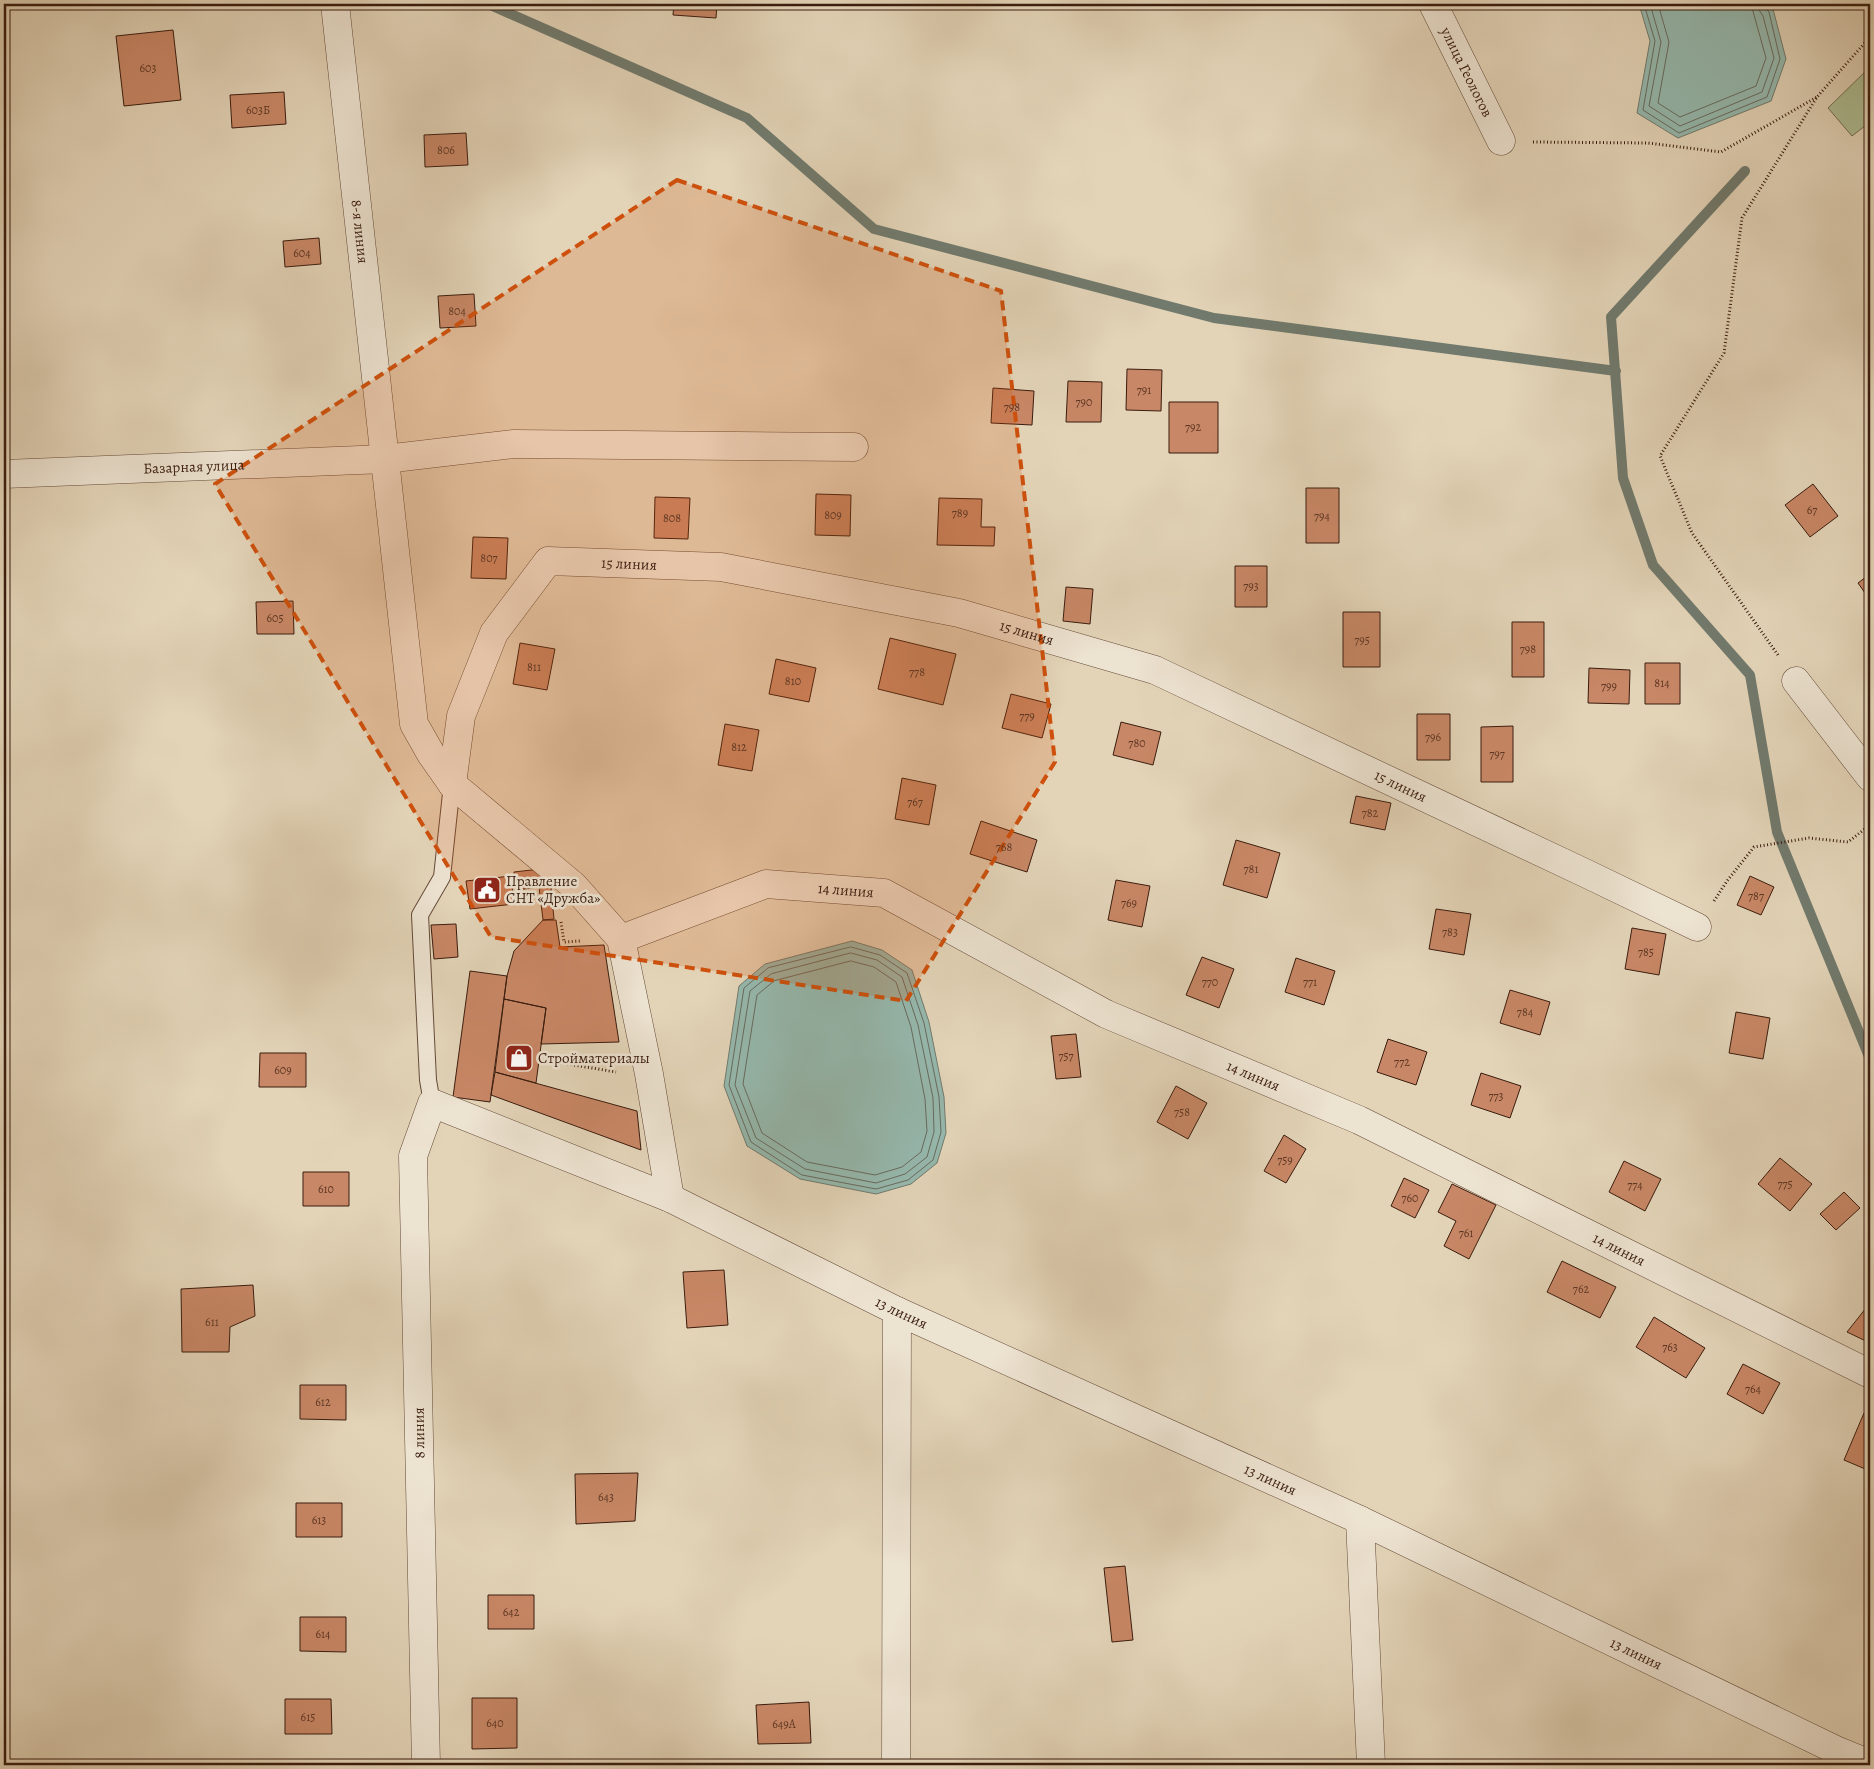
<svg xmlns="http://www.w3.org/2000/svg" width="1874" height="1769" viewBox="0 0 1874 1769" font-family="Alegreya,serif">
	<style>
		.green { fill: #aebe94; stroke: #746d51 }
		.water { fill: #95b8ad; stroke: #717a6d }
		.lines { fill: none; stroke-linecap: round; stroke-linejoin: round }
		.shore { stroke: #686a5e; stroke-width: 1 }
		.stream { stroke: #717a6d; stroke-width: 10 }
		.building { fill: #c88766; stroke: #3a1c0e }
		.service-casing { stroke: #644a38; stroke-width: 18 }
		.minor-casing { stroke: #644a38; stroke-width: 29 }
		.path { stroke: #3a1c0e; stroke-width: 3; stroke-dasharray: 1 2.5; stroke-linecap: butt }
		.service { stroke: #ede3d1; stroke-width: 16 }
		.minor { stroke: #ede3d1; stroke-width: 28 }
		.marked { fill: #ce500c; fill-opacity: 0.2; stroke: #ce500c; stroke-width: 4; stroke-dasharray: 10 6; stroke-linejoin: round }
		.labels { text-anchor: middle; dominant-baseline: central; stroke-width: 5; stroke-linejoin: round; paint-order: stroke }
		.number-label { font-size: 12px; fill: #5e3724 }
		.street-label { font-size: 15px; fill: #3a1c0e; stroke: #ede3d1 }
		.poi-label { font-size: 15px; fill: #3a1c0e; stroke: #ede3d1; text-anchor: start }
	</style>
	<rect width="100%" height="100%" fill="#e3d4b8"/>
	<filter id="stains"><feTurbulence type="fractalNoise" baseFrequency=".004" numOctaves="4"/><feColorMatrix values="0 0 0 0 .2 0 0 0 0 .09 0 0 0 0 .02 0 0 0 .5 -.17"/></filter>
	<radialGradient id="worn" r=".72"><stop offset=".6" stop-color="#630" stop-opacity="0"/><stop offset="1" stop-color="#630" stop-opacity=".3"/></radialGradient>
	<path class="green" d="M1870,67V122L1852,136L1828,108Z"/>
	<path class="water" d="M1639,4H1767L1773,9L1786,59L1771,101L1678,138L1637,113L1650,41Z
		M852,941L882,950L912,970L929,1022L944,1097L946,1133L937,1163L911,1184L876,1194L800,1179L747,1146L724,1086L739,986L765,964Z"/>
	<g class="lines">
		<path class="shore" d="M1644,4L1655,41L1643,110L1679,133L1767,97L1780,59L1769,12L1765,8L1764,4
			M1650,4L1661,42L1649,106L1680,126L1762,92L1774,58L1763,16L1759,10L1758,4
			M1658,4L1669,42L1658,103L1680,117L1756,86L1766,58L1751,4
			M851,947L880,955L907,973L924,1023L939,1097L941,1132L933,1160L908,1180L876,1189L802,1175L751,1142L729,1085L744,988L768,968Z
			M851,953L877,960L902,977L918,1025L933,1098L934,1132L927,1157L905,1174L876,1183L805,1169L756,1138L735,1085L750,991L771,974Z
			M851,961L874,967L896,982L911,1027L925,1099L927,1131L921,1152L902,1167L875,1175L807,1162L762,1133L743,1084L757,995L774,981Z"/>
		<path class="stream" d="M488,4L747,118L874,229L1214,318L1616,371
			M1745,171L1611,317L1623,478L1653,565L1750,675L1777,832L1870,1059"/>
	</g>
	<path class="building" d="M674,4H717L716,18L673,15Z
		M173,30L181,100L124,106L116,36Z
		M284,92L286,124L232,128L230,95Z
		M466,133L468,165L425,167L424,135Z
		M319,238L321,264L285,267L283,241Z
		M474,294L476,326L440,328L438,296Z
		M1127,369L1162,370L1161,411L1126,410Z
		M1068,381L1102,382L1101,422H1066Z
		M993,388L1034,391L1032,425L991,423Z
		M1169,402H1218V453H1169Z
		M1813,484L1838,516L1810,537L1785,505Z
		M1306,488H1339V543H1306Z
		M816,494L851,495L850,536L815,535Z
		M655,497L690,498L688,539L654,538Z
		M939,498L982,499L981,527H995L994,546L937,545Z
		M473,537L508,538L506,579L471,578Z
		M1235,566H1267V607H1235Z
		M1870,574V600L1858,583Z
		M1066,587L1093,589L1090,624L1063,621Z
		M293,601L294,634H257L256,602Z
		M1343,612H1380V667H1343Z
		M1512,622H1544V677H1512Z
		M890,638L956,654L943,705L878,689Z
		M520,643L555,649L547,690L513,684Z
		M776,659L816,668L809,702L769,694Z
		M1645,663H1680V704H1645Z
		M1589,668L1630,670L1629,704L1588,703Z
		M1011,694L1051,704L1042,738L1002,728Z
		M1417,714H1450V760H1417Z
		M1121,722L1161,732L1153,765L1113,755Z
		M725,724L759,730L752,771L718,765Z
		M1513,726V782H1481V727Z
		M902,778L936,785L929,825L895,819Z
		M1356,796L1391,803L1385,830L1350,823Z
		M981,821L1037,840L1027,872L970,854Z
		M1236,840L1280,853L1267,898L1223,885Z
		M549,868L554,919L543,920L539,887L516,890L514,872Z
		M511,876L514,904L470,909L466,881Z
		M1750,876L1774,887L1761,915L1737,905Z
		M1116,880L1150,886L1142,927L1108,920Z
		M1436,909L1471,914L1464,955L1429,949Z
		M543,920H556L560,947L604,945L619,1042L541,1044L546,1008L504,999L507,976L514,951Z
		M456,924L458,957L434,959L431,925Z
		M1632,928L1666,934L1659,975L1625,969Z
		M1202,957L1234,969L1219,1008L1186,995Z
		M1296,958L1335,971L1324,1005L1285,992Z
		M470,971L507,976L490,1102L453,1097Z
		M1510,990L1550,1002L1540,1035L1500,1023Z
		M504,999L546,1008L536,1083L495,1072Z
		M1736,1012L1770,1018L1763,1059L1729,1053Z
		M1076,1034L1081,1077L1056,1079L1051,1036Z
		M1388,1039L1427,1052L1416,1085L1377,1072Z
		M260,1053H306V1087H259Z
		M495,1072L637,1111L641,1150L491,1095Z
		M1481,1073L1521,1086L1510,1118L1471,1105Z
		M1176,1086L1207,1103L1188,1139L1157,1122Z
		M1284,1135L1306,1149L1286,1183L1264,1171Z
		M1780,1158L1812,1184L1790,1211L1758,1184Z
		M1624,1161L1661,1179L1645,1211L1609,1192Z
		M303,1172H349V1206H303Z
		M1404,1178L1429,1190L1415,1218L1391,1206Z
		M1452,1184L1496,1205L1469,1259L1444,1246L1456,1221L1438,1212Z
		M1844,1192L1860,1208L1836,1230L1820,1214Z
		M1562,1261L1616,1287L1600,1318L1547,1292Z
		M724,1270L728,1325L687,1328L683,1272Z
		M253,1285L255,1316L230,1327L229,1352H182L181,1289Z
		M1870,1303V1343L1847,1332Z
		M1654,1317L1705,1348L1686,1378L1636,1347Z
		M1743,1364L1780,1383L1763,1414L1727,1394Z
		M300,1385H346V1420L300,1419Z
		M1864,1413L1870,1415V1471L1844,1460Z
		M638,1473L635,1521L576,1524L575,1474Z
		M296,1503H342V1537H296Z
		M1125,1566L1133,1640L1112,1642L1104,1568Z
		M488,1595H534V1629H488Z
		M300,1617H346V1652L300,1651Z
		M472,1698H517V1748L472,1749Z
		M285,1699H331L332,1734H285Z
		M809,1702L811,1743L758,1744L756,1705Z"/>
	<g class="lines">
		<defs>
			<path id="service" d="M432,1103L428,1080L420,915L442,877L452,784"/>
			<g id="minor">
				<path id="s1" d="M335,4L414,724L431,754L452,784L574,886L621,939L649,1074L670,1198"/>
				<path id="s2" d="M1433,4L1501,141"/>
				<path id="s3" d="M4,474L385,459L514,444L854,447"/>
				<path d="M1796,681L1870,777"/>
				<path id="s4" d="M452,784L461,716L494,633L548,561L721,567L959,613L1155,670L1585,873L1697,927"/>
				<path id="s5" d="M621,939L766,884L884,893L1106,1014L1359,1120L1870,1374"/>
				<path d="M1360,1520L1371,1765"/>
				<path id="s6" d="M426,1765L413,1156L432,1103L670,1198L897,1311L1360,1520L1838,1751L1870,1764"/>
				<path d="M896,1765L897,1311"/>
			</g>
		</defs>
		<use href="#service" class="service-casing"/>
		<use href="#minor" class="minor-casing"/>
		<path class="path" d="M1533,142L1648,143L1721,152L1817,97
			M1778,655L1692,533L1660,456L1724,353L1742,218L1817,97L1870,37
			M1714,901L1727,881L1754,847L1809,838L1848,842L1870,825
			M561,922L564,942L580,941
			M550,1061L616,1072"/>
		<use href="#service" class="service"/>
		<use href="#minor" class="minor"/>
	</g>
	<path class="marked" d="M677,180L1001,291L1055,762L906,1001L491,937L215,484Z"/>
	<defs>
		<symbol id="civic-square" viewBox="-11 -11 22 22"><rect x="-9" y="-9" width="18" height="18" rx="4" fill="#8f2418" stroke="#ede3d1"/><path d="M-.6-6.5H3V-4.5H.6V-3L4-1V1h2V6H-6V1h2V-1L-.6-3ZM-1.2 2.5V6h2.4V2.5Z" fill="#fff"/></symbol>
		<symbol id="shop-square" viewBox="-11 -11 22 22"><rect x="-9" y="-9" width="18" height="18" rx="4" fill="#8f2418" stroke="#ede3d1"/><path d="M-5-2.5h2.3a2.7 3.5 0 0 1 5.4 0H5L5.5 6h-11ZM-1.5-2.5h3a1.5 2.3 0 0 0-3 0Z" fill="#fff"/></symbol>
	</defs>
	<g fill-rule="evenodd">
		<use href="#civic-square" x="471" y="874" width="32" height="32"/>
		<use href="#shop-square" x="503" y="1042" width="32" height="32"/>
	</g>
	<g class="labels">
		<g class="number-label">
			<text x="148" y="68">603</text>
			<text x="258" y="110">603Б</text>
			<text x="446" y="150">806</text>
			<text x="302" y="253">604</text>
			<text x="457" y="311">804</text>
			<text x="1144" y="390">791</text>
			<text x="1084" y="402">790</text>
			<text x="1012" y="407">798</text>
			<text x="1193" y="427">792</text>
			<text x="1812" y="510">67</text>
			<text x="960" y="513">789</text>
			<text x="833" y="515">809</text>
			<text x="1322" y="516">794</text>
			<text x="672" y="518">808</text>
			<text x="489" y="558">807</text>
			<text x="1251" y="586">793</text>
			<text x="275" y="618">605</text>
			<text x="1362" y="640">795</text>
			<text x="1528" y="649">798</text>
			<text x="534" y="667">811</text>
			<text x="917" y="672">778</text>
			<text x="793" y="681">810</text>
			<text x="1662" y="683">814</text>
			<text x="1609" y="686">799</text>
			<text x="1027" y="716">779</text>
			<text x="1433" y="737">796</text>
			<text x="1137" y="743">780</text>
			<text x="739" y="747">812</text>
			<text x="1497" y="754">797</text>
			<text x="915" y="802">767</text>
			<text x="1370" y="813">782</text>
			<text x="1004" y="847">768</text>
			<text x="1251" y="869">781</text>
			<text x="1756" y="896">787</text>
			<text x="1129" y="903">769</text>
			<text x="1450" y="932">783</text>
			<text x="1646" y="952">785</text>
			<text x="1210" y="982">770</text>
			<text x="1310" y="982">771</text>
			<text x="1525" y="1012">784</text>
			<text x="1066" y="1056">757</text>
			<text x="1402" y="1062">772</text>
			<text x="283" y="1070">609</text>
			<text x="1496" y="1096">773</text>
			<text x="1182" y="1112">758</text>
			<text x="1285" y="1160">759</text>
			<text x="1785" y="1184">775</text>
			<text x="1635" y="1185">774</text>
			<text x="326" y="1189">610</text>
			<text x="1410" y="1198">760</text>
			<text x="1466" y="1233">761</text>
			<text x="1581" y="1289">762</text>
			<text x="212" y="1322">611</text>
			<text x="1670" y="1347">763</text>
			<text x="1753" y="1389">764</text>
			<text x="323" y="1402">612</text>
			<text x="606" y="1497">643</text>
			<text x="319" y="1520">613</text>
			<text x="511" y="1612">642</text>
			<text x="323" y="1634">614</text>
			<text x="308" y="1717">615</text>
			<text x="495" y="1723">640</text>
			<text x="784" y="1724">649А</text>
		</g>
		<g class="street-label">
			<text stroke="none"><textPath href="#s2" startOffset="76">улица Геологов</textPath></text>
			<text stroke="none"><textPath href="#s1" startOffset="229">8-я линия</textPath></text>
			<text stroke="none"><textPath href="#s3" startOffset="190">Базарная улица</textPath></text>
			<text stroke="none"><textPath href="#s4" startOffset="329">15 линия</textPath></text>
			<text stroke="none"><textPath href="#s4" startOffset="734">15 линия</textPath></text>
			<text stroke="none"><textPath href="#s4" startOffset="1139">15 линия</textPath></text>
			<text stroke="none"><textPath href="#s5" startOffset="235">14 линия</textPath></text>
			<text stroke="none"><textPath href="#s5" startOffset="686">14 линия</textPath></text>
			<text stroke="none"><textPath href="#s5" startOffset="1091">14 линия</textPath></text>
			<text stroke="none"><textPath href="#s6" startOffset="1180">13 линия</textPath></text>
			<text transform="translate(419 1433) rotate(-91)">8 линия</text>
			<text stroke="none"><textPath href="#s6" startOffset="1585">13 линия</textPath></text>
			<text stroke="none"><textPath href="#s6" startOffset="1990">13 линия</textPath></text>
		</g>
		<g class="poi-label">
			<text x="506" y="881">Правление<tspan x="506" dy="17">СНТ «Дружба»</tspan></text>
			<text x="538" y="1058">Стройматериалы</text>
		</g>
	</g>
	<rect width="1874" height="1769" fill="none" stroke="#e3d4b8" stroke-width="20"/>
	<rect x="5" y="5" width="1864" height="1759" fill="none" stroke="#3a1c0e" stroke-width="2.5"/>
	<rect x="10" y="10" width="1854" height="1749" fill="none" stroke="#3a1c0e"/>
	<rect width="100%" height="100%" filter="url(#stains)"/>
	<rect width="100%" height="100%" fill="url(#worn)"/>
</svg>
